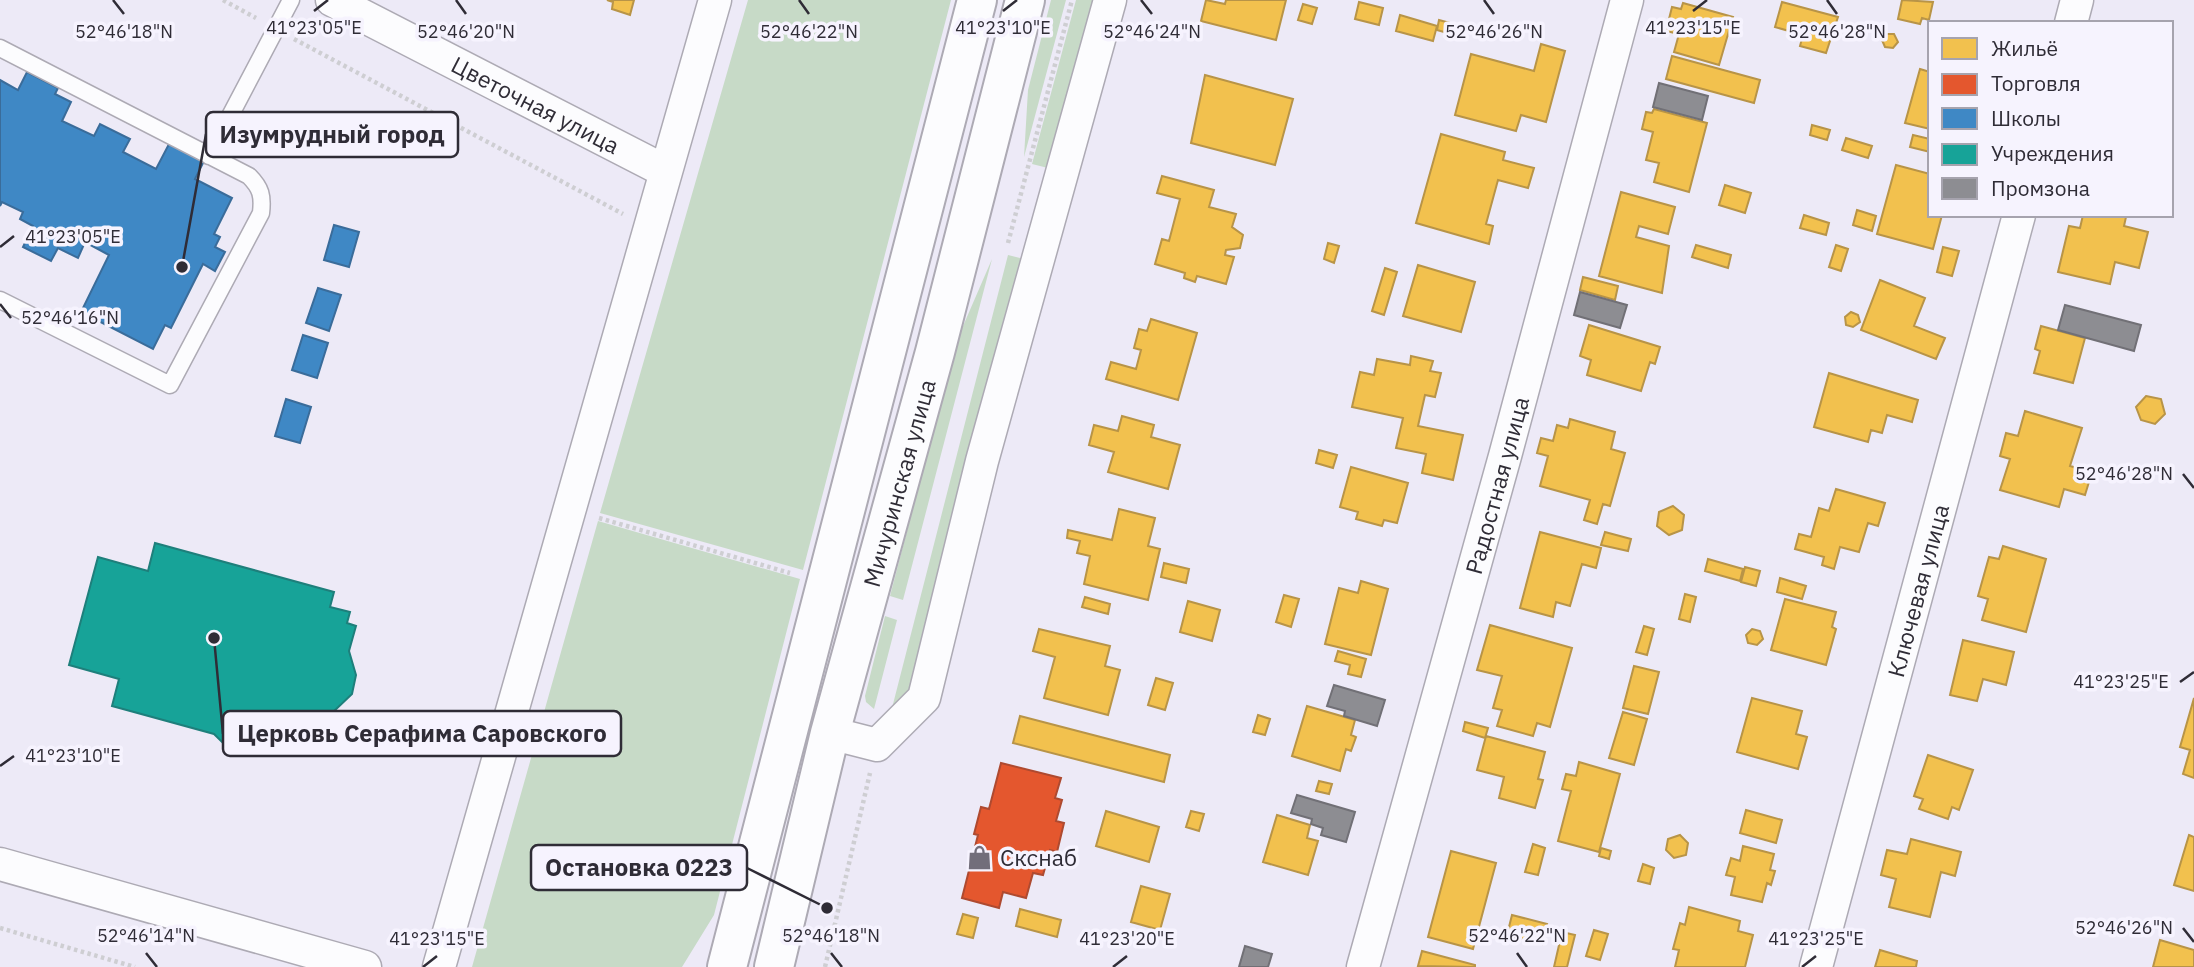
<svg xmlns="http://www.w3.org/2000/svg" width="2194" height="967" viewBox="0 0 2194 967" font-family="'IBM Plex Sans',sans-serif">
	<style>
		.green { fill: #c7dac7 }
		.homes { fill: #f2c14e; stroke: #b89447; stroke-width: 2 }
		.shops { fill: #e4572e; stroke: #ae4a30; stroke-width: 2 }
		.schools { fill: #3f88c5; stroke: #3a6c9a; stroke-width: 2 }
		.public { fill: #17a398; stroke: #1e7f7b; stroke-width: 2 }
		.industry { fill: #8d8d92; stroke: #717076; stroke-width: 2 }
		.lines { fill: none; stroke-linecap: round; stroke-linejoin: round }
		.service-casing { stroke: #adaab4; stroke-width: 19 }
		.minor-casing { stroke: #adaab4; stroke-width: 35 }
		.primary-casing { stroke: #adaab4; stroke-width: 42 }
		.path { stroke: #ceced2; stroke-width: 4.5; stroke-dasharray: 3.5 3.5; stroke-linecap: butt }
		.service { stroke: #fcfcfe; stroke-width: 16 }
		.minor { stroke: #fcfcfe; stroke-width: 32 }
		.primary { stroke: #fcfcfe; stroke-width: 38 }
		.ticks { fill: none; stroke: #2f2c36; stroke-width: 2.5 }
		.labels { text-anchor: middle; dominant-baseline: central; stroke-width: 7; stroke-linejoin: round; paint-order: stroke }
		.street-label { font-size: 23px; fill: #2f2c36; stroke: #f6f3fe }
		.poi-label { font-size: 23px; fill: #2f2c36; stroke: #f6f3fe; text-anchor: start }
		.ticks-label { font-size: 18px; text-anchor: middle; fill: #2f2c36; stroke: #f6f3fe; stroke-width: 7; stroke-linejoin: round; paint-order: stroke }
		.leader { fill: none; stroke: #2f2c36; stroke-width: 2.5 }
		.callout-dot { fill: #2f2c36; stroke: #f6f3fe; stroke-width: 2.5 }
		.callout { fill: #f6f3fe; stroke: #2f2c36; stroke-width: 2.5 }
		.callout-label { font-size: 24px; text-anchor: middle; font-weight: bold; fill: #2f2c36 }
	</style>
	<rect width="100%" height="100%" fill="#edeaf7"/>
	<path class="green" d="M748,0H951L803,570L600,513Z
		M1051,0H1066L1024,157L1028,90Z
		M1076,0H1093L1048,168L1032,164Z
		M1008,255L1024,259L931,622L907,697L891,712Z
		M992,259L903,600L890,596L957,340Z
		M598,521L800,579L714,915L682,967H472Z
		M885,616L897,620L874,709L866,702L865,696Z"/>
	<path class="homes" d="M607,0H634L630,15L612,9L613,2Z
		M1206,0L1225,4L1226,0H1286L1276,40L1201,21Z
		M1902,0L1933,2L1929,20L1922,18L1920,24L1898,19Z
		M1359,2L1383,8L1379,25L1355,19Z
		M1782,2L1838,17L1826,53L1800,46L1803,35L1775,27Z
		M1683,3L1733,17L1719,65L1674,52L1679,34L1666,31L1672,7L1681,9Z
		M1303,4L1317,8L1312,24L1298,20Z
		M1400,15L1437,26L1433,41L1396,31Z
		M1439,20L1461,26L1458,36L1437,30Z
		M1886,34H1894L1898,42L1893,48L1885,47L1882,40Z
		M1541,44L1565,51L1546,122L1521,115L1516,131L1455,115L1471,54L1534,71Z
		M1672,56L1760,80L1754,103L1666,79Z
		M1920,69L1930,72V129L1905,123Z
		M1205,75L1293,99L1275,165L1191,143Z
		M1654,109L1707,123L1689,192L1654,182L1659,163L1646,160L1653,132L1642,129L1646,112L1652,113Z
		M1812,125L1830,130L1827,140L1810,135Z
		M1441,134L1505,152L1503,160L1534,168L1528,188L1498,180L1486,224L1493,226L1489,244L1416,223Z
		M1913,135L1930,139V152L1910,147Z
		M1846,138L1872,146L1868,158L1842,150Z
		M1896,165L1930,174V215H1942L1933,249L1877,234Z
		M1162,176L1214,190L1209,207L1236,214L1232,227L1243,235L1240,248L1226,250L1225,255L1234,257L1226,284L1197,276L1195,282L1184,278L1185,273L1155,264L1162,239L1169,241L1180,199L1157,193Z
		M1725,185L1751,193L1745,213L1719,205Z
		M1621,192L1675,207L1668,234L1639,226L1636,237L1669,246L1662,293L1599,276Z
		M1857,210L1876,216L1872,231L1853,225Z
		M1804,215L1829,223L1826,235L1800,228Z
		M2083,215L2126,217L2124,226L2148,232L2139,268L2115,262L2110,284L2058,272L2069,226L2080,228Z
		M1328,243L1339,246L1334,263L1324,259Z
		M1696,245L1731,255L1728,268L1692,257Z
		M1836,245L1848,249L1841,271L1829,267Z
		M1943,247L1959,251L1952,276L1937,272Z
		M1418,265L1475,282L1461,332L1403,316Z
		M1385,268L1397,272L1384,315L1372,311Z
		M1583,277L1618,286L1615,300L1580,290Z
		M1880,280L1925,298L1914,326L1945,338L1936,359L1861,330Z
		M1851,312L1858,315L1860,322L1853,327L1846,325L1845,317Z
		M1151,319L1197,333L1178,400L1106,379L1111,362L1136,369L1141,350L1134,348L1139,329L1147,331Z
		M1589,325L1660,347L1655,364L1650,362L1641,391L1587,375L1591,360L1580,356Z
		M2041,326L2085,338L2073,383L2034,373L2040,351L2035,349Z
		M1411,356L1433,361L1430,371L1441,373L1435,397L1425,395L1418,426L1463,435L1453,480L1422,473L1426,454L1396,448L1403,418L1352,407L1360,372L1374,375L1377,359L1410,365Z
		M1829,373L1918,400L1912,422L1887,415L1882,433L1871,430L1868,442L1814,427Z
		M2146,396L2161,399L2165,414L2155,424L2141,420L2136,407Z
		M2025,411L2082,428L2070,466L2092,472L2085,495L2064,489L2059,507L2000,490L2010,459L2000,456L2006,433L2018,436Z
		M1122,416L1154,425L1151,437L1180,445L1168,489L1108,472L1114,452L1089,445L1094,425L1118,431Z
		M1570,419L1615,432L1611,449L1625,453L1610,506L1603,504L1597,524L1584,520L1590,500L1540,486L1548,456L1537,453L1541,438L1553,441L1557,425L1568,428Z
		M1319,450L1337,455L1333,468L1316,463Z
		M1351,467L1408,483L1397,523L1384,520L1382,526L1356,519L1358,512L1340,507Z
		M1836,489L1885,503L1878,526L1868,523L1859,552L1840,547L1834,569L1822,565L1824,557L1795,549L1799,534L1811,537L1819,508L1829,511Z
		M1673,506L1684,515L1682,530L1669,535L1657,526L1659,512Z
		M1119,509L1155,518L1148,546L1160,549L1148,600L1084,584L1090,556L1077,553L1080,541L1067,538L1068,530L1112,540Z
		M1540,532L1601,548L1596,568L1582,564L1570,606L1556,602L1553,617L1520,608Z
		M1605,532L1631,539L1628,551L1601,545Z
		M2003,546L2046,559L2026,632L1982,620L1988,599L1978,596L1989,557L1999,559Z
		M1708,559L1743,569L1740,581L1705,571Z
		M1164,563L1189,569L1186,583L1161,577Z
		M1745,567L1760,571L1756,586L1741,582Z
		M1780,578L1806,586L1802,599L1777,592Z
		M1361,581L1388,589L1371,655L1325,644L1339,588L1358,593Z
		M1685,594L1696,597L1690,622L1679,619Z
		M1284,595L1299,599L1291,627L1276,622Z
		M1085,597L1110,604L1108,614L1082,607Z
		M1785,599L1836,612L1832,627L1836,629L1826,665L1771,650Z
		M1188,601L1220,610L1212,641L1180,632Z
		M1490,625L1572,648L1550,727L1537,723L1533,736L1497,726L1502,710L1493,708L1502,676L1477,670Z
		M1644,626L1654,629L1647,655L1636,652Z
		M1039,629L1110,646L1105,666L1120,670L1108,715L1044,698L1055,657L1033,651Z
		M1752,629L1760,631L1763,639L1757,645L1748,643L1746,635Z
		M1963,640L2014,652L2006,685L1983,679L1977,701L1950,695Z
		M1338,651L1366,659L1361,677L1348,674L1350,665L1335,661Z
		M1634,666L1659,672L1648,714L1623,708Z
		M1156,678L1173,683L1165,710L1148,705Z
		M1752,698L1802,711L1796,734L1807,737L1798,769L1737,752Z
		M2194,698V778L2183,774L2190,750L2180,747Z
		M1307,706L1355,720L1351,735L1356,737L1351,751L1346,749L1340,771L1292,756Z
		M1623,712L1647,719L1634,765L1609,758Z
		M1258,715L1270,719L1265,735L1253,732Z
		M1020,716L1170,755L1164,782L1013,743Z
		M1465,722L1488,728L1485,738L1463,731Z
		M1486,736L1545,752L1538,779L1543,780L1535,808L1499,798L1504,777L1477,770Z
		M1928,755L1973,770L1959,810L1952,807L1948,819L1919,809L1923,799L1914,796Z
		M1579,762L1620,774L1599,852L1558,841L1571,791L1562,789L1566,774L1576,776Z
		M1319,781L1332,784L1329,794L1316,791Z
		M1746,810L1782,820L1776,843L1740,833Z
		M1106,811L1159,827L1149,862L1096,846Z
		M1191,811L1204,814L1199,831L1186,827Z
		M1277,815L1310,825L1307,838L1318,841L1308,875L1263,862Z
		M1680,835L1688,843L1686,855L1674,858L1666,850L1668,839Z
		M2189,835L2194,837V891L2174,885Z
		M1911,839L1961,852L1955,876L1941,872L1930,917L1889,907L1896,879L1881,875L1887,850L1907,854Z
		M1533,844L1545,848L1538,875L1525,872Z
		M1743,846L1774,854L1770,870L1775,871L1771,885L1767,883L1762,902L1731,895L1735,877L1726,875L1731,858L1740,861Z
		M1601,848L1611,851L1609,859L1599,856Z
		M1451,851L1496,863L1473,949L1428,937Z
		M1643,864L1654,868L1650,884L1638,881Z
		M1141,886L1170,894L1160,930L1131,922Z
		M1689,907L1740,921L1738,931L1753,935L1745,967H1675L1679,950L1673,949L1680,923L1685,925Z
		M1020,909L1061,920L1057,937L1016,926Z
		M963,914L978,918L973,938L957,934Z
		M1512,915L1547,924L1542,944L1507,935Z
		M1594,930L1608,934L1600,960L1586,956Z
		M1562,932L1575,935L1567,967H1554Z
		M2160,940L2194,950V967H2153Z
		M1880,950L1917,961L1916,967H1875Z
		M1422,951L1475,965V967L1418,966Z"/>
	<path class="shops" d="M1001,763L1061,778L1055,798L1062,800L1056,821L1064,823L1057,852L1050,850L1043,875L1033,873L1026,898L1003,892L999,908L962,898L978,835L974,834L981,807L989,809Z"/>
	<path class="schools" d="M27,72L58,88L55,94L71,102L62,121L94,136L100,124L130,139L123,152L156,169L169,144L204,161L195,179L232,198L214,234L220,237L215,247L225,252L215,271L203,264L171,328L165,325L153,349L81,312L109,255L85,242L78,258L58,248L51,261L23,247L33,226L20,219L23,212L2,202L0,206V80L18,90Z
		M334,225L359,232L349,267L324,260Z
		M318,288L341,295L329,331L306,323Z
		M303,335L328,343L317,378L292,370Z
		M286,399L311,407L300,443L275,436Z"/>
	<path class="public" d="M155,543L334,592L330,607L350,612L347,623L356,626L349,651L356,675L352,694L332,713L326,736L298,729L290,755L256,745L255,750L241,749L223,743L214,734L112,706L119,679L69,665L98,557L148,571Z"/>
	<path class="industry" d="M1659,83L1708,96L1702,120L1653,107Z
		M1580,292L1627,305L1620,328L1574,315Z
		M2065,305L2141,325L2134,351L2058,330Z
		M1334,685L1385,700L1377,726L1344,716L1345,711L1327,706Z
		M1297,795L1355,812L1346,842L1321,835L1323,828L1311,824L1312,819L1291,813Z
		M1245,946L1272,954L1268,967H1239Z"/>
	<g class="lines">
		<defs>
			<path id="service" d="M0,48L249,176C261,188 263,196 261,213L170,385L0,300
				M209,156L291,0"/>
			<g id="minor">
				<path id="s1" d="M332,0L665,171"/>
				<path d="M2071,23L2077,0"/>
				<path d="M830,733L877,745L924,698L982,461L1110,0"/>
				<path d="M0,864L365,967"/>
				<path d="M439,967L715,0"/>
				<path id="s2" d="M1363,967L1505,456L1627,0"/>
				<path id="s3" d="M1816,967L2019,215"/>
			</g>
			<g id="primary">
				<path d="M727,967L977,0"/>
				<path id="s4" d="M774,967L830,733L935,352L1025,0"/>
			</g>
		</defs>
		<use href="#service" class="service-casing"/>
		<use href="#minor" class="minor-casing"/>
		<use href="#primary" class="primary-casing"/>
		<path class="path" d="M223,0L256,18
			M294,39L623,214
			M1008,243L1072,0
			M599,518L790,573
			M0,928L135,967
			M825,967L870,773"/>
		<use href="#service" class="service"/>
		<use href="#minor" class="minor"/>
		<use href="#primary" class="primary"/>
	</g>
	<path class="ticks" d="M113,0L124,14M456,0L466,14M799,0L809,14M1141,0L1152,14M1484,0L1494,14M1827,0L1837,14M314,11L328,0M1003,11L1017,0M1693,11L1707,0M0,247L14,236M0,304L11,318M2183,474L2194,488M2180,682L2194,672M0,766L14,756M2183,928L2194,942M146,953L157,967M831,953L842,967M1517,953L1527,967M423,967L437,956M1113,967L1127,956M1802,967L1816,956"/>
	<defs>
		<symbol id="shop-bare" viewBox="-9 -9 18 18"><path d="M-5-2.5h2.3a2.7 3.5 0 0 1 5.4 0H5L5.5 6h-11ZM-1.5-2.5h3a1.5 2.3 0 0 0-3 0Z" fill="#726e7a" stroke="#f6f3fe" stroke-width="2.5" paint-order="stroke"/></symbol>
	</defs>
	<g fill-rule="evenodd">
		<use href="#shop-bare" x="962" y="840" width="35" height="35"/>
	</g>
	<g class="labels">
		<g class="street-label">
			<text stroke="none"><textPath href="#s1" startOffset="229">Цветочная улица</textPath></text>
			<text stroke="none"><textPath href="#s4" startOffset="500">Мичуринская улица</textPath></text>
			<text stroke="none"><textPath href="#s2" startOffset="500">Радостная улица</textPath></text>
			<text stroke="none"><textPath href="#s3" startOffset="390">Ключевая улица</textPath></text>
		</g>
		<g class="poi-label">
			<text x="1000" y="857">Скснаб</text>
		</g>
	</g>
	<g class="ticks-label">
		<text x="314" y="34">41°23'05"E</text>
		<text x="1693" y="34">41°23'15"E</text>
		<text x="1003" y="34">41°23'10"E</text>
		<text x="124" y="38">52°46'18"N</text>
		<text x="466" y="38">52°46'20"N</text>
		<text x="809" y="38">52°46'22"N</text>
		<text x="1152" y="38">52°46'24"N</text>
		<text x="1494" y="38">52°46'26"N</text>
		<text x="1837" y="38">52°46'28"N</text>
		<text x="73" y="243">41°23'05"E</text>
		<text x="70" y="324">52°46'16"N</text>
		<text x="2124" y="480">52°46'28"N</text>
		<text x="2121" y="688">41°23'25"E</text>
		<text x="73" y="762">41°23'10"E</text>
		<text x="2124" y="934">52°46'26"N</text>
		<text x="146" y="942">52°46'14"N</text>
		<text x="831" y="942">52°46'18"N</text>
		<text x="1517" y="942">52°46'22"N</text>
		<text x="437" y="945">41°23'15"E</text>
		<text x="1127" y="945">41°23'20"E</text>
		<text x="1816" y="945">41°23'25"E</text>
	</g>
	<path class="leader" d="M182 267L206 134M214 638L223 734M827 908L747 868"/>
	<g class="callout-dot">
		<circle cx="182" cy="267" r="7"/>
		<circle cx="214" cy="638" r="7"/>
		<circle cx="827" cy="908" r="7"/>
	</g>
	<g class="callout">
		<rect x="206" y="112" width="252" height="45" rx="7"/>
		<rect x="223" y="711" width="398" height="45" rx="7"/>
		<rect x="531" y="845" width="216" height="45" rx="7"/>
	</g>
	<g class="callout-label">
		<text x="332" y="143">Изумрудный город</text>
		<text x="422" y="742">Церковь Серафима Саровского</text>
		<text x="639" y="876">Остановка 0223</text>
	</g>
	<rect x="1928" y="21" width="245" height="196" fill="#f6f3fe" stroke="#a6a3ae" stroke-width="2"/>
	<rect x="1942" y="38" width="35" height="21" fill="#f2c14e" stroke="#a6a3ae" stroke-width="2"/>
	<text x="1991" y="56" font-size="21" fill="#2f2c36">Жильё</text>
	<rect x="1942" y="74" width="35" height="21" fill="#e4572e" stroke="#a6a3ae" stroke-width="2"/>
	<text x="1991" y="91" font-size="21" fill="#2f2c36">Торговля</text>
	<rect x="1942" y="108" width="35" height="21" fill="#3f88c5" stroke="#a6a3ae" stroke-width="2"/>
	<text x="1991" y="126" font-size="21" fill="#2f2c36">Школы</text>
	<rect x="1942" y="144" width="35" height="21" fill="#17a398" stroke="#a6a3ae" stroke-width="2"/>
	<text x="1991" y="161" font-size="21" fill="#2f2c36">Учреждения</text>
	<rect x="1942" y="178" width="35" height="21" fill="#8d8d92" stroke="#a6a3ae" stroke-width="2"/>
	<text x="1991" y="196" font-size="21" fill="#2f2c36">Промзона</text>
</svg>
